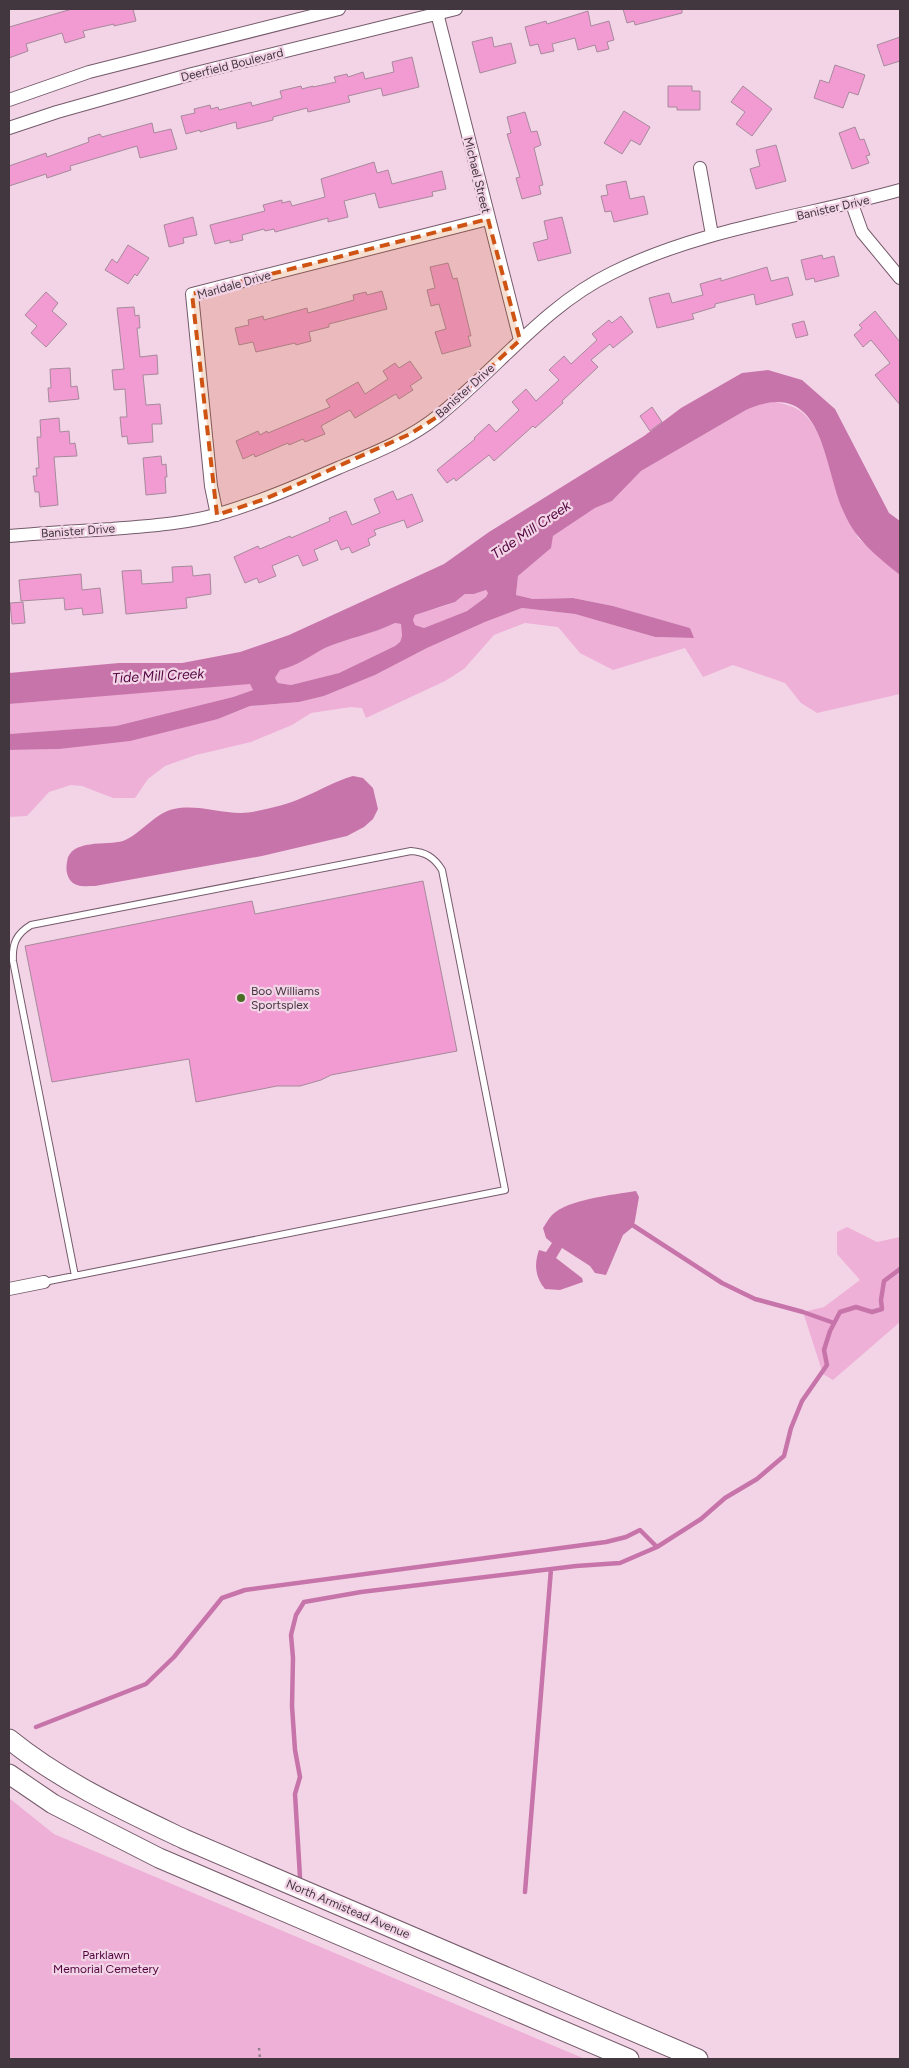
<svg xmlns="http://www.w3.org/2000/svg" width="909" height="2068" viewBox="0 0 909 2068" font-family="Figtree,sans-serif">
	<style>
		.green { fill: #eeb0d7 }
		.water { fill: #c774aa; fill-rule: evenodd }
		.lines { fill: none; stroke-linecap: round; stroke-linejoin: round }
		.stream { stroke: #c774aa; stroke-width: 4.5 }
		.building { fill: #f19bd2; stroke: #a68a9b }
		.service-casing { stroke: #755b6b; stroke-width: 8 }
		.minor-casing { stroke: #755b6b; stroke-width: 14 }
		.primary-casing { stroke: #755b6b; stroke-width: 21 }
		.path { stroke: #927e8b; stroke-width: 2.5; stroke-dasharray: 2.5 4; stroke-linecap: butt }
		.service { stroke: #fff; stroke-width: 6 }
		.minor { stroke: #fff; stroke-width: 12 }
		.primary { stroke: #fff; stroke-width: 19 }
		.marked { fill: #cf5414; fill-opacity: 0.2; stroke: #cf5414; stroke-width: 4; stroke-dasharray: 10 6; stroke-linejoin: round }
		.poi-dot { fill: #4a6d25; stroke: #f3d4e7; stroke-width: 2 }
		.labels { text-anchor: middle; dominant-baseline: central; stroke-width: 4.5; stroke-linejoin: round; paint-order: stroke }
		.street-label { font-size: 12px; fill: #43373f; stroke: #f3d4e7 }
		.poi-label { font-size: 12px; fill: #43373f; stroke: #f3d4e7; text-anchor: start }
		.park-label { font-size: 12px; fill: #51043e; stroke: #f3d4e7 }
		.water-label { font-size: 14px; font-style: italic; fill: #52053f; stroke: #f3d4e7 }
	</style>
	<rect width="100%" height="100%" fill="#f3d4e7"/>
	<path class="green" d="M775,402C803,407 811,417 822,443L858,538L900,575V694L817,713L801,703L785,683L733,665L703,677L685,648L613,670L580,653L558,627L525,623L494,635L464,669L445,681L366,718L362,708L351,707L311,713L292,725L251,742L196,755L165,766L148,779L135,798H113L82,786L71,785L49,792L27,816L9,817V750L59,749L218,719L250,706L299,702L324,696L375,675L427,648L485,622L522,608L575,614L655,637L693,638L690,628L613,606L573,598L533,599L516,595L518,576L550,548L553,536L595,508L612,501L641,471L746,410L761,404Z
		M486,590L488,593L486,597L467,611L424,628L415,625L413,620L415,615C432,608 453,607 465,594H474Z
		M395,623L401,624L402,636L400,642L395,646L339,673L291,685L278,683L275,678L280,670C297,666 310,656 325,648C348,638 373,634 395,623Z
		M237,684H251L253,690L233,697L116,726L9,734V704Z
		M847,1227L877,1242L900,1237V1322L833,1380L823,1374L803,1312L824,1307L860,1280L837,1254V1232Z
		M9,1798L54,1834L585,2059H9Z"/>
	<path class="water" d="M768,370L802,380L835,409L889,513L900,521V575C879,558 858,542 846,517C822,470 827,374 746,410L641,471L612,501L595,508L553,536L551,548L518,576L516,595L533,599L573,598L613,606L690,628L694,638L655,637L575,614L522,608L485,622L427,648L375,675L324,696L299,702L250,706L218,719L130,741L59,749L9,750V734L116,726L233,697L253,690L250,684L9,704V673L119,663H182L240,652L289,635L444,564L489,532L644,436L681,408L742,373ZM486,590L488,593L486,597L467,611L424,628L415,625L413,620L415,615L455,602L465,594H474ZM395,623L401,624L402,636L400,642L395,646L339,673L291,685L278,683L275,678L280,670C297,666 310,656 325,648C348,638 373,634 395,623Z
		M353,776L363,778L373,788L378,809L373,819L364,827L347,836L262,856L95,886C86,886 76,888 70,880C66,874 66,868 67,862C70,838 107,846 123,841C141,834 156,812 174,809C202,803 229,818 257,811C272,808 289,804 304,797C321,790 335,781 353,776Z
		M636,1191L639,1197L634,1226L623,1235L606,1275L595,1273L590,1266L562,1248L556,1258L582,1278L583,1282L560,1290L545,1289C535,1277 534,1264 539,1250L546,1252L552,1243L546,1238L543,1228C546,1224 548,1219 552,1215C568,1199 613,1195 636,1191Z"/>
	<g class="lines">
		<path class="stream" d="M634,1226L722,1283L755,1299L803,1312L834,1323
			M36,1727L146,1684L174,1657L222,1598L245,1590L606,1542L626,1537L640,1530L657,1547
			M300,1877L295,1794L300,1777L295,1750L292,1706L293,1658L291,1635L296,1615L304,1602L361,1592L576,1566L620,1563L657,1547L701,1519L725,1498L757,1479L784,1456L791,1428L802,1401L827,1365L824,1350L830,1331L840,1312L856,1307L872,1312L882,1309L881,1300L884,1281L900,1269
			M525,1892L551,1569"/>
	</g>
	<path class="building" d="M72,9H133L136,21L114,26V24L83,31L85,37L65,43L62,33L26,44L28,51L9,58V27Z
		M623,9H682V13L635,25L634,21L627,23Z
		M588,11L591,26L609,21L614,40L607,42L609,49L597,52L595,45L578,50L575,38L552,44L554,51L541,54L538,44L530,46L525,27L546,21L547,24Z
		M492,37L494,47L511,43L516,63L480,73L472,42Z
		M900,37V61L884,66L877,45Z
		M412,57L419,87L383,96L381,88L348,96L350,102L308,112L307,108L273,117V120L237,129L236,122L200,132V130L186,134L181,116L195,113L194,109L210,105L211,109L218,107L219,110L251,102L252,106L282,98L280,91L301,86L302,89L313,86V87L336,82L334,77L347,74L348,77L363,72L365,79L394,72L392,62Z
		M835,65L865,75L858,95L849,92L843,108L814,98L820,80L829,83Z
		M668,86H692V91H700V110H677V107H668Z
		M743,86L772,109L752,136L736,124L745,112L731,102Z
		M624,111L650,127L640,145L631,140L622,154L604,143Z
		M525,112L531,132L537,131L541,145L534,148L543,185L539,186L541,194L522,199L516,178L520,177L507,134L511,133L507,117Z
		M152,123L154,133L171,129L177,149L140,158L137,146L70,166L71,170L47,178L46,174L9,186V166L46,153L47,157L89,142L88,138L100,134L102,137Z
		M855,127L860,140L864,139L870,155L866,156L869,163L852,169L839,133Z
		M776,145L786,181L756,189L750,169L760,166L756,150Z
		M374,162L377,173L388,170L392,184L442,171L446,189L432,192L433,196L379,208L375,193L344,201L348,217L328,222V218L275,232L274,229L265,231L264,229L242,235L243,240L230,243V240L215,244L210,225L265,211L263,205L282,200V203L290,201L292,206L325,197L321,179Z
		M626,181L630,199L644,196L648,214L614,222L611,211L605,212L601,196L608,195L606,185Z
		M193,217L197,235L183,238L184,243L169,247L164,225Z
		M562,217L571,253L538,261L533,243L548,239L544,221Z
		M128,245L149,258L137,276L135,274L128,284L105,270L112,259L117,263Z
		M822,255L823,259L834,256L839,276L815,282L814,278L806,280L801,260Z
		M448,263L453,279L457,278L471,336H468L471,346L442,354L435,332L446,329L439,304L431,306L427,290L435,288L430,267Z
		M767,267L771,281L788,277L793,295L756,305L754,294L715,304V307L692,314L694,319L657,328L649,298L669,293L672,303L703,295L700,284L721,278V281Z
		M382,291L387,309L329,324V327L309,332L311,341L296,345L295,343L256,352L253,342L239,345L235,328L249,325L248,320L263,316L264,320L307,308L308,313L354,300L353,295L366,292L367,295Z
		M46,292L58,303L52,311L67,324L46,347L31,333L37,326L25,315Z
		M134,307L135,316L139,315L140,328H137L140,357L157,355L158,374L143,375L146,405L160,404L162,424H152L153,442L128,444L127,436L122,437L120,417H127L125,389L114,390L112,370L124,369L117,308Z
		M875,311L900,342V405L875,375L890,363L871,340L863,347L854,335L862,328L859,325Z
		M621,316L633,332L613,348L610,344L591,360L598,367L562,401L563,403L535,428L533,426L494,461L489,455L456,481L454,478L447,483L437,470L475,439L474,438L489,424L496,432L519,410L512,402L526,389L536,401L559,380L549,370L564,356L571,364L597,340L592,334L609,320L612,323Z
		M804,321L808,335L796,338L792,324Z
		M410,361L422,378L410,386L413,390L399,399L396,394L355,418L350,410L321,426L325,434L305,442L303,439L289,445L288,443L255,457L254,454L243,459L236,441L258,431L260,435L267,431L268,433L330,407L326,400L358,382L365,394L388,379L383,371L395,363L399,368Z
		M70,368L71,387L77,386L79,399L49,402L48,388H51L50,369Z
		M652,407L662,422L650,431L640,416Z
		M59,418L60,432L69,431L70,444L75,443L77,456L54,457L58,505L40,507L39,492H35L33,476H37L36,468H39L37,437H41L40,420Z
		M161,456L162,465L166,464L167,477H165L166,493L146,495L143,458Z
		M393,491L397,500L412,494L423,521L407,528L404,520L374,530L376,535L368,539L370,545L352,553L349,547L341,550L337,540L314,550L318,560L303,566L298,555L272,566L276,576L259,583L257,578L245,583L234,557L258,546L260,549L290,536L291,538L330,521L329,518L346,511L352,525L380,513L374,499Z
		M192,566L193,576L210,574L211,594L186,598L187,608L126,614L122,571L141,570L142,584L173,582L172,567Z
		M81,574L82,590L100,588L103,613L83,615L82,608L65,610L64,598L21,601L19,580Z
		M23,602L25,623L12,624L10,603Z
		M423,881L457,1051L331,1075L321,1080L300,1086H277L196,1102L189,1059L52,1082L25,946L252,901L255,914Z"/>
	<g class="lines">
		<defs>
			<path id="service" d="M44,1282L505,1190L442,870C434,857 425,852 411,851L31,925C16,934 12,944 13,961L75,1276"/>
			<path id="minor" d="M436,9L520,340
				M9,100L89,72L339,9
				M9,128L57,112L192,74L456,9
				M700,168L712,235
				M852,204L862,232L900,278
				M217,515L211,486L192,294L488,219
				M9,536C43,533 77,531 112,529C148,526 184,524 219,514C260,502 299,485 338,468C372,454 410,439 438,416C497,369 544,306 612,273C702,228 804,217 900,190
				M9,1289L44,1282"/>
			<path id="primary" d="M9,1739C62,1782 123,1810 184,1839L698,2059
				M9,1774L53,1804L159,1858L629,2059"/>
		</defs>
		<use href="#service" class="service-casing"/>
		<use href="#minor" class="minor-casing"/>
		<use href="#primary" class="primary-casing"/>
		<path class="path" d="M259,2048L260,2059"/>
		<use href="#service" class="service"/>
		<use href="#minor" class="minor"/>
		<use href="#primary" class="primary"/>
	</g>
	<path class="marked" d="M488,219L520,340L437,417L410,434L265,499L217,515L192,294Z"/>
	<circle class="poi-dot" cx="241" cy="998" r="5"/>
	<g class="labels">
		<g class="street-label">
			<text transform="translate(232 65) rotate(-14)">Deerfield Boulevard</text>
			<text transform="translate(477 175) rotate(76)">Michael Street</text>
			<text transform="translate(833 208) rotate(-13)">Banister Drive</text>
			<text transform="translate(234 285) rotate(-16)">Marldale Drive</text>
			<text transform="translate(465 391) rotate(-42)">Banister Drive</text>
			<text transform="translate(78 531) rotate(-4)">Banister Drive</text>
			<text transform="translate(348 1909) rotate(23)">North Armistead Avenue</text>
		</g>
		<g class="poi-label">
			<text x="251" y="991">Boo Williams<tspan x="251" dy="14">Sportsplex</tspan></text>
		</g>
		<g class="park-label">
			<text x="106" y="1955">Parklawn<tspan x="106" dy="14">Memorial Cemetery</tspan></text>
		</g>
		<g class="water-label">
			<text transform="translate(531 530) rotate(-34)">Tide Mill Creek</text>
			<text transform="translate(158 676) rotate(-3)">Tide Mill Creek</text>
		</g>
	</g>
	<rect width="909" height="2068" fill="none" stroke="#43373f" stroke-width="20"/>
</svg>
